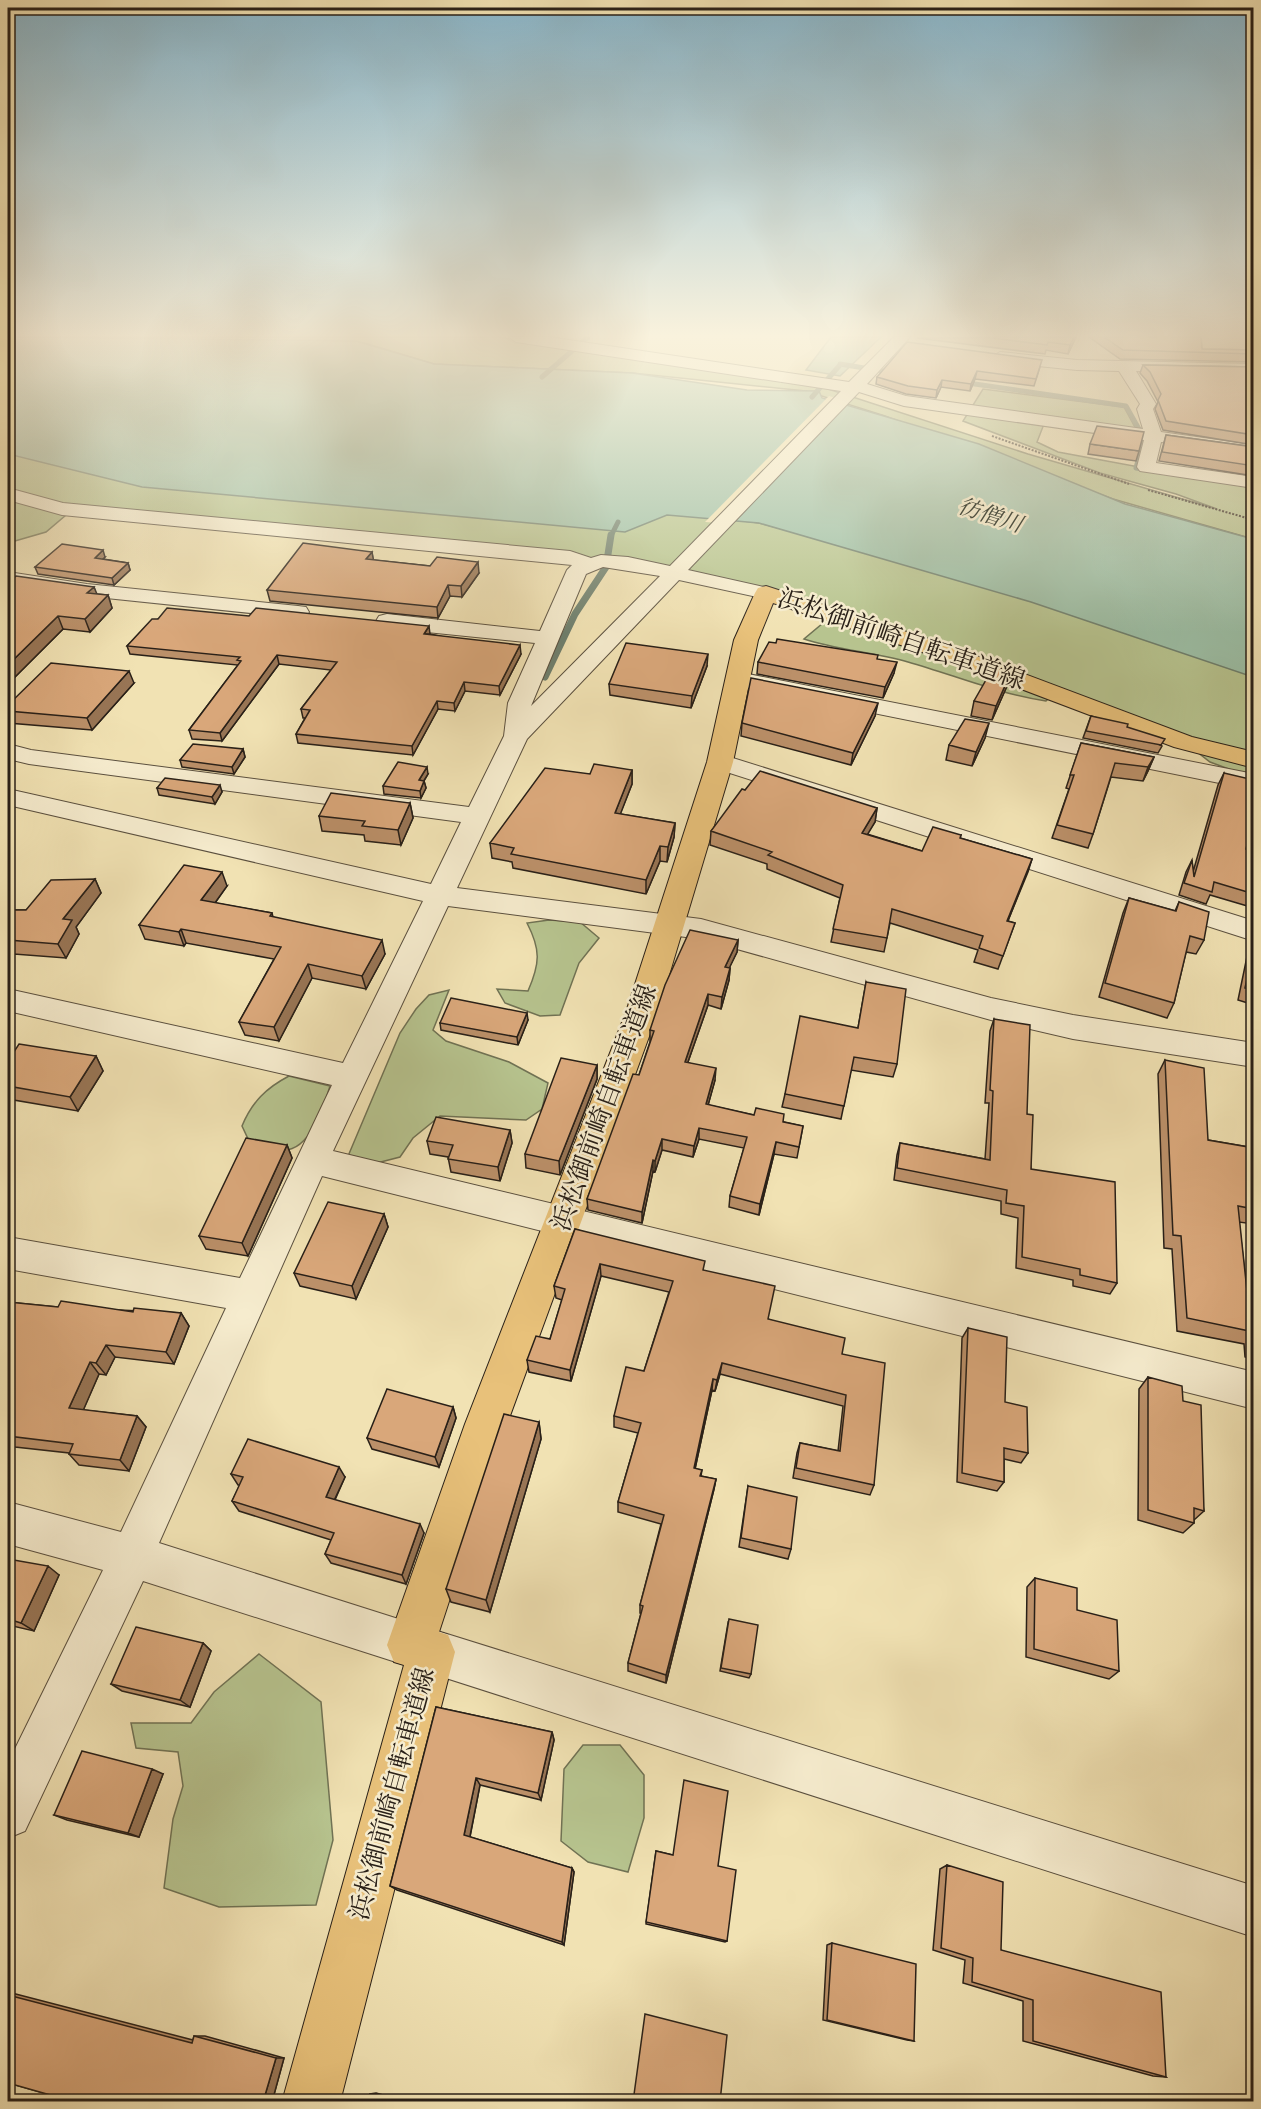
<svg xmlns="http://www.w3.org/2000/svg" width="1261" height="2109" viewBox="0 0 1261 2109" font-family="'IM FELL DW Pica','Noto Serif JP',serif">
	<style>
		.green { fill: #b7c48f; stroke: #707254; stroke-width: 1.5 }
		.water { fill: #9cbfa6; stroke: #6e7f6d; stroke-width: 1.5 }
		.pier { fill: #f1e2b3 }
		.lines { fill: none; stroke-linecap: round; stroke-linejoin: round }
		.stream-far1 { stroke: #6e7f6d; stroke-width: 5 }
		.stream { stroke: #6e7f6d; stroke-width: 7 }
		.minor-casing { stroke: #5b503f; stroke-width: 2 }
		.major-casing { stroke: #292018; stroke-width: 2 }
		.path { stroke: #292018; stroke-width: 2; stroke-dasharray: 2 1.5; stroke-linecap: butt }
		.minor { fill: #f6ecce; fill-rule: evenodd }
		.major { fill: #e8c17a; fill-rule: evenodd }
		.wall { fill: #bb9069; stroke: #292018; stroke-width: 1.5 }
		.shaded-wall { fill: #987555; stroke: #292018; stroke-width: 1.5 }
		.building { fill: #d9a77a; stroke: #292018; stroke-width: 1.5 }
		.labels { text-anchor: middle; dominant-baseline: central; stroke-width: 5; stroke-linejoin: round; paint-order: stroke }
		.far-water-label { font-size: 22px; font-style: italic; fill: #4c5043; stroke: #f6ecce }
		.street-label { font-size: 26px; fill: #292018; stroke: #f6ecce }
	</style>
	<rect width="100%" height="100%" fill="#f1e2b3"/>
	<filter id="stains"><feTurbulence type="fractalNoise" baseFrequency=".00333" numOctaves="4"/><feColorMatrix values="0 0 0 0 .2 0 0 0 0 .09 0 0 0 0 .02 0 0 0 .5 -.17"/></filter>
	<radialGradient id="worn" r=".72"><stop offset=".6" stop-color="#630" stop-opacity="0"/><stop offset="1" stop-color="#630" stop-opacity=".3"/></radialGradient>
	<path class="green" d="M29,337H498L825,388L1028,454L1217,509L1176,494L1100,473L963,421L983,389L1124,407L1137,431L1044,424L1037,442L1058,452L1253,488V519L1246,518L1253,520V539L1113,499L885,416L806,391L632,373L434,364L364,343Z
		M8,451L661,510L759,523L1253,654V778L1210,762L1183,741L1053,694L1046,701C999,694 954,675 908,662C873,652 837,650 804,639L829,618L726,579L416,543L72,510L46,532L8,543Z
		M549,920L580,922L599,938L579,963L560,1015L540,1016L505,1003L497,989L528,991C540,963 541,950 527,923Z
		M449,990L433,1030L446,1041L509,1062L548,1083L542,1109L526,1120L440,1116L413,1138L400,1157L373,1164L343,1168L400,1033L416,1009L429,995Z
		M289,1076L330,1086C324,1106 310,1151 283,1150C272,1150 261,1145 250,1143L242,1126C252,1102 266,1088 289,1076Z
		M259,1654L321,1702L333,1840L316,1905L219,1907L164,1888L173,1819L183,1786L178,1752L136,1748L131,1723H191L214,1692Z
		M583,1745H620L644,1775V1818L628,1872L588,1862L561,1841L564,1769Z"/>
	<path class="water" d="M8,337L356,341L434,364L632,373L747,390L819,391L822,398L979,444L1125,504L1253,539V677L1031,602L759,523L667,515L625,532L142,487L8,454Z
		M831,337H881L840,376L806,370Z"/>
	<path class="pier" d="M829,396L848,402L733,524L705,522Z"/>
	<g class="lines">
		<path class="stream-far1" d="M840,364L894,373
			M542,377L588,337
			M961,382L1126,406L1144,438L1136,468L1149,470
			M812,397L840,365
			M611,536L618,522"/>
		<path class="stream" d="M545,677L575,614L606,567L611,535"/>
		<defs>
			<path id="minor" d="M509,337H549L849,382L894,337H910L867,384L906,396L1143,429L1137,409L1140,404L1119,371L1077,370L1000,362L992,357L1000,352L1077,360L1254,364V374L1136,371L1156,404L1153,409L1161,432L1254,445V455L1161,442L1156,463L1254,477V488L1140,471L1137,467L1144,440L904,406L859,392L688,570L773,589L777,593L773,597L766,599L679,580L527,739L457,888L701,919L991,998L1073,1015L1254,1043V1067L1073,1039L991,1020L701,939L448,906L333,1151L1254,1372V1409L322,1176L159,1543L411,1623L428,1631L431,1629L1254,1886V1937L143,1581L25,1831L8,1838V1763L103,1570L8,1544V1502L121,1532L226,1308L8,1269V1237L240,1278L332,1085L8,1011V989L343,1063L423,901L8,805V789L431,884L461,822L29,764L8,759V744L31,750L469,807L504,736L508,703L535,643L387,628L379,626L376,621L379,616L387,614L540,631L567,570L572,565L62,515L8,500V488L63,503L570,551L591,558L601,555L628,557L670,566L841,391L516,342ZM603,567L660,576L531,706L586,574Z
				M8,572L87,584L298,606L306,607L309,612L306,617L298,618L87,596L8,584Z
				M738,672L1254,774V790L730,684L727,679L730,674Z
				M720,754L1254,921V941L711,767L708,762L711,757Z"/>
			<path id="major" d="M766,586L950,646L1192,737L1254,752V768L1174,747L934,656L773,603L758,640L733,762L658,1012L507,1424L439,1632L448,1635L455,1652L340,2102H282L404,1665L394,1662L387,1645L465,1424L626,1012L707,762L734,640L755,593L758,588Z"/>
		</defs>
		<use href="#minor" class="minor-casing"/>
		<use href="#major" class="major-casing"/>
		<path class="path" d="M992,436L1129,484
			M1148,490L1254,520"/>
		<use href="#minor" class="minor"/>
		<use href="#major" class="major"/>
	</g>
	<path class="wall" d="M1076,337L1068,354L1046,350L1045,354L917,338Z
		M1089,337H1201L1202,349L1254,350V362L1120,359Z
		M1143,365L1254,367V445L1163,430L1155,409L1158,402L1147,381L1140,373Z
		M1040,367L1034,386L975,379L970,391L941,387L936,398L906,394L876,384L877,377Z
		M1166,435L1254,447V476L1159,461Z
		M1090,444L1139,451L1136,461L1088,454Z
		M372,552L373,560L430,566L479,573L462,597L450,596L438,618L270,601L267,590Z
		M105,557L103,559L128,563L130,570L114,585L38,574L35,567Z
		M8,583L94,587L96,594L108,595L112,608L90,632L63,629L8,684Z
		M158,619L430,634L521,654L500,695L465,691L455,711L438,709L413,755L298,743L296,734L305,718H303L301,709L331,670L279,664L222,741L192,739L189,730L238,665L130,654L127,646Z
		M877,659L894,673L883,698L757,674L758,662Z
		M707,666L691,708L610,695L609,684Z
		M134,683L92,730L8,723V705Z
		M1007,686L992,720L971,716L974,701Z
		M875,716L851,765L741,736L742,723Z
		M1091,716L1127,727L1162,746L1158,753L1083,738Z
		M985,738L972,766L946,760L949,745Z
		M1081,743L1154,757L1148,771L1143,781L1111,777L1093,834L1088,848L1052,838L1069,789L1066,788Z
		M243,749L245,757L234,774L182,767L180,760Z
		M632,770V784L620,814L675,823L674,837L667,862L660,861L646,894L513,868L512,862L492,858L490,843L590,774Z
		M1224,773L1246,849L1254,852V908L1210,895L1206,904L1179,895L1186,872L1192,860L1193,872L1218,785Z
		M428,774L424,781L426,788L421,798L384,794L383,786Z
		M157,788L222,792L215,804L159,795Z
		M745,790L877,808L875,822L867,834L922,851L961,835L960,838L1032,859L1008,921L1015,923L998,969L974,962L978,950L890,923L884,952L831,942L840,898L767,869V864L710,845L711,831Z
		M410,803L413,818L401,845L365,841L364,835L322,831L319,816Z
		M95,879L101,893L76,927L79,934L66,958L14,954L12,958H8V910H26Z
		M227,886L215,903L272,913L273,917L385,954L366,989L312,978L279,1041L245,1035L239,1022L274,959L186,943L184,946L145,939L139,925Z
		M1129,898L1175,911L1179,902L1204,940L1196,954L1186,952L1174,1003L1167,1018L1099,997L1123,913Z
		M1254,936V1005L1238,1000L1250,942Z
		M738,940L737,952L729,968H730L729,980L721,1009L708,1005L688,1062L715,1080L708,1105L803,1126L797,1158L774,1154L759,1215L729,1207L730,1196L744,1148L699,1139L693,1157L662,1150L655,1172L653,1171L642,1223L588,1210L587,1199L639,1075L650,1042V1030Z
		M866,982L897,1064L893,1077L851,1070L841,1119L782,1107L785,1094L858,1028Z
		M994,1019L1027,1114L1031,1169L1117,1283L1110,1294L1073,1286V1280L1016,1268L1018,1218L1001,1214V1201L894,1180L897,1155L900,1143L985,1159L989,1103H985L990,1031Z
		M528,1020L518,1045L441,1030L440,1023Z
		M96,1056L103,1071L78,1111L8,1099V1061Z
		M1165,1060L1208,1140L1254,1148V1224L1239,1222L1247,1291L1254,1292V1359L1245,1357L1244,1344L1177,1331L1172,1249L1164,1248L1158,1074Z
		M597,1065V1079L560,1175L526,1168L525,1154Z
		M510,1130L512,1143L500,1181L451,1172L448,1157L430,1154L427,1141Z
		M287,1145L292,1158L248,1256L206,1249L199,1236Z
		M384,1214L388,1227L356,1299L300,1286L294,1273Z
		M575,1229L704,1271L768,1319L842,1354L874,1485L870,1495L793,1478L797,1453L800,1443L838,1451L843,1406L720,1374L715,1391L712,1390L695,1469L702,1470L701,1476L716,1479L714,1489L666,1683L628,1671V1663L641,1613H640V1605L661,1524L618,1512V1502L638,1433L614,1427V1416L644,1371L669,1292L601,1276L571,1381L529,1372L527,1360L550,1339L562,1300L556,1298L554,1286Z
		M8,1302L58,1307L181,1313L189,1326L174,1364L115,1357L106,1375L99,1374L83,1410L137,1416L146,1427L129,1471L79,1465L69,1454V1453L15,1447L9,1441H8Z
		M968,1328L1028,1453L1021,1463L1004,1459V1482L997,1491L957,1482L962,1338Z
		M1148,1377L1183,1401L1204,1511L1194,1520V1523L1183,1533L1138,1520L1139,1389Z
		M453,1407L456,1418L439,1467L372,1449L367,1438Z
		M539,1422L541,1439L490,1612L451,1602L446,1589Z
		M231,1474L345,1477L335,1500L424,1533L406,1584L331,1563L325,1554L331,1540L239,1511L232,1501L240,1485H238Z
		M748,1486L791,1549L788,1559L739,1547Z
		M8,1559L59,1575L34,1631L8,1625Z
		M1035,1578L1077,1610L1119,1671L1109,1679L1026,1657L1027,1587Z
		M728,1623L751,1674L749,1678L720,1671Z
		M203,1643L211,1651L190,1707L122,1691L111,1684Z
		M436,1707L552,1732L554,1740L541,1800L480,1785L470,1837L572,1868L574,1872L564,1945L397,1890L390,1886Z
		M163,1774L139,1837L67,1820L54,1815Z
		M656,1851L718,1866L727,1941L725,1942L646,1924Z
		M947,1865L1001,1950L1166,2077L1153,2076L1023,2041V2001L963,1983L965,1960L933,1950L940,1869Z
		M832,1943L914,2041L907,2040L823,2020L827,1945Z
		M8,1992L193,2040L194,2036H205L284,2058L272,2102H75L8,2083Z
		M376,2093L408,2102H368L370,2094Z"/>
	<path class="shaded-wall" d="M1074,337H1076L1068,354L1070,345Z
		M977,371L975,379L970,391L971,384Z
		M942,380L941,387L936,398L937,390Z
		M103,550L105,557L97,565L95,558Z
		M372,552L374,563L366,559Z
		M478,562L479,573L462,597L461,586Z
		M128,563L130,570L114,585L112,578Z
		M448,585L450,596L438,618L437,607Z
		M94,587L99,599L87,593Z
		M108,595L112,608L90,632L85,619Z
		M58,616L63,629L8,684V665Z
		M429,626L430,634H424Z
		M520,645L521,654L500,695L499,686Z
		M708,654L707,666L691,708L692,696Z
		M277,655L279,664L222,741L220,733Z
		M897,662L894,673L883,698L885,687Z
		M129,671L134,683L92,730L87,718Z
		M1011,672L1007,686L992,720L996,706Z
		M464,682L465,691L455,711L454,703Z
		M437,701L438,709L413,755L412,746Z
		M878,703L875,716L851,765L853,753Z
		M989,723L985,738L972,766L976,752Z
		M243,749L245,757L234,774L232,767Z
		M1154,757L1148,771L1143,781L1148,767Z
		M427,767L428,774L420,787L419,780Z
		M632,770V784L615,828V813Z
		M424,781L426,788L421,798L420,791Z
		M220,785L222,792L215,804L212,797Z
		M410,803L413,818L401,845L398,830Z
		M877,808L875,822L860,847L862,833Z
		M675,823L674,837L667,862L668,847Z
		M660,846V861L646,894V880Z
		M1032,859L1028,872L1002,935L1007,921Z
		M222,872L227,886L207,914L201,900Z
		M95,879L101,893L76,927L79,934L66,958L58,944L63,919Z
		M181,929L186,943L184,946L179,932Z
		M382,940L385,954L366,989L362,976Z
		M738,940L737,952L724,979L725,967Z
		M8,943L14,954L12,958L8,949Z
		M308,964L312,978L279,1041L274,1027Z
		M730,968L729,980L721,1009L722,997Z
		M708,994V1005L684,1073L685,1062Z
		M527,1013L528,1020L518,1045L517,1037Z
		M96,1056L103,1071L78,1111L70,1097Z
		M597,1065V1079L560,1175L559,1161Z
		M716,1068L715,1080L705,1116L706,1104Z
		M699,1128V1139L693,1157L694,1146Z
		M510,1130L512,1143L500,1181L498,1167Z
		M662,1139V1150L655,1172V1161Z
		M776,1142L774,1154L759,1215L760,1204Z
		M287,1145L292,1158L248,1256L242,1243Z
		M653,1160V1171L642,1223V1212Z
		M384,1214L388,1227L356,1299L352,1286Z
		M600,1264L601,1276L571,1381L570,1370Z
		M181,1313L189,1326L174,1364L166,1352Z
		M106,1345L115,1357L106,1375L96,1363Z
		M90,1362L99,1374L79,1420L69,1408Z
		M722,1363L720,1374L715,1391L717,1380Z
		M713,1379L712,1390L693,1478L694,1468Z
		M453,1407L456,1418L439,1467L435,1457Z
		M137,1416L146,1427L129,1471L120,1460Z
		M539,1422L541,1439L490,1612L486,1600Z
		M339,1467L345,1477L331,1507L326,1497Z
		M716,1479L714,1489L666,1683V1675Z
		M420,1524L424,1533L406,1584L402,1575Z
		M48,1566L59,1575L34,1631L21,1623Z
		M203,1643L211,1651L190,1707L180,1700Z
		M552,1732L554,1740L541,1800L538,1793Z
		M152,1769L163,1774L139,1837L128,1833Z
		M476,1778L480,1785L469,1841L464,1835Z
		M572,1868L574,1872L564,1945L562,1942Z
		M276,2058H284L272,2102H263Z"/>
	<path class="building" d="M985,337H1074L1070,345L1048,342L1047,345Z
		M1104,337H1201L1202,349L1254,350V354L1123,350Z
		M907,342L1042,360L1036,379L977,371L971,384L942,380L937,390L908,386L877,377Z
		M1143,365L1254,367V435L1166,421L1158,400L1161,394L1150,372Z
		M1097,426L1144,432L1139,451L1090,444Z
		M1166,435L1254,447V466L1162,452Z
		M303,543L372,552L366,559L430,566L437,557L478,562L461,586L448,585L437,607L267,590Z
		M62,544L103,550L95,558L128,563L112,578L35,567Z
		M16,576L94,587L87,593L108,595L85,619L58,616L8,665V594L10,592L8,591V583Z
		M167,608L249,616L256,608L429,626L424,634L520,645L499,686L464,682L454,703L437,701L412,746L296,734L310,710L301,709L337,662L277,655L220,733L189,730L241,661L237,660L240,657L127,646L152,619H158Z
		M777,639L878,655L877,659L897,662L885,687L758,662L769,642L776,643Z
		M626,643L708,654L692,696L609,684Z
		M51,663L129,671L87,718L8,711V705Z
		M994,666L1011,672L996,706L974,701Z
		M751,678L878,703L853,753L742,723Z
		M1091,716L1128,724L1127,727L1165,739L1161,745L1086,731Z
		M965,719L989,723L976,752L949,745Z
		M1081,743L1154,757L1148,767L1115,763L1093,834L1057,825L1074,775H1070Z
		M193,744L243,749L232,767L180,760Z
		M398,762L427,767L419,780L424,781L420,791L383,786Z
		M594,764L632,770L615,813L675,823L668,847L660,846L646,880L511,854L514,848L490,843L545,768L590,774Z
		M760,771L877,808L862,833L922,851L933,827L961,835L960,838L1032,859L1007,921L1015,923L1003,956L979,948L983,936L892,909L887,938L833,929L843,885L768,855L772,852L711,831L742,789L745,790Z
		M1224,773L1254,780V815L1246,849L1254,852V894L1214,882L1212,892L1184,883L1192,860L1194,877Z
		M165,778L220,785L212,797L157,788Z
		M331,793L410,803L398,830L362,826L365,821L319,816Z
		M184,865L222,872L201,900L272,913L270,916L382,940L362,976L308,964L274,1027L239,1022L281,947L181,929L179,932L139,925Z
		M95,879L63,919L72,920L58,944L8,940V910H26L51,880Z
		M1129,898L1176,911L1179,902L1209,912L1204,940L1190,936L1174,1003L1105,983Z
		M690,930L738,940L725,967L730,968L722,997L708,994L685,1062L716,1068L706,1104L754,1115L756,1108L784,1114L783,1122L803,1126L799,1147L776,1142L760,1204L730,1196L747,1137L699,1128L694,1146L662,1139L655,1161L653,1160L642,1212L587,1199L633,1074L639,1075L654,1031L650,1030L665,985Z
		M1254,947V991L1245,988Z
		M866,982L906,989L897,1064L854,1057L844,1106L785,1094L800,1016L858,1028Z
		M451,998L527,1013L517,1037L440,1023Z
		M994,1019L1030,1025L1027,1114L1033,1115L1031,1169L1115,1182L1117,1283L1080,1275V1269L1022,1257L1024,1206L1006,1203L1007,1190L897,1168L900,1143L990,1160L993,1091L990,1090Z
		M19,1044L96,1056L70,1097L8,1086V1061Z
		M561,1058L597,1065L559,1161L525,1154Z
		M1165,1060L1204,1068L1208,1140L1254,1148V1209L1238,1206L1247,1291L1254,1292V1332L1187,1318L1181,1236L1173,1235Z
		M436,1117L510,1130L498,1167L448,1159L453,1145L427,1141Z
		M246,1138L287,1145L242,1243L199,1236Z
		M328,1202L384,1214L352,1286L294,1273Z
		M575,1229L705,1261L703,1270L775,1286L768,1319L845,1338L842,1354L885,1363L874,1485L796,1468L800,1443L840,1451L846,1395L722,1363L717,1380L713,1379L694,1468L702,1470L700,1476L716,1479L666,1675L628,1663L643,1606L640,1605L664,1515L618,1502L641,1423L614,1416L626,1367L644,1371L673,1281L600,1264L570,1370L527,1360L536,1336L550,1339L565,1289L554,1286Z
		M61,1301L133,1312L134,1308L181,1313L166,1352L106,1345L96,1363L90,1362L69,1408L137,1416L120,1460L69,1454L73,1444L8,1436V1302L58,1307Z
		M968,1328L1007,1337L1005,1402L1027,1407L1028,1453L1004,1448V1482L962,1473Z
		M1148,1377L1182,1386L1183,1401L1201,1405L1204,1511L1194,1508V1523L1148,1510Z
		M387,1389L453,1407L435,1457L367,1438Z
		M504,1414L539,1422L486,1600L446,1589Z
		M248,1439L339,1467L326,1497L420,1524L402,1575L325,1554L334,1533L232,1501L243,1477L231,1474Z
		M748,1486L797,1497L791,1549L741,1538Z
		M8,1559L48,1566L21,1623L8,1619Z
		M1035,1578L1077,1588V1610L1117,1620L1119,1671L1034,1649Z
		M729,1619L758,1625L751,1674L721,1668Z
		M136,1627L203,1643L180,1700L111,1684Z
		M436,1707L552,1732L538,1793L476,1778L464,1835L572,1868L562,1942L390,1886Z
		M82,1751L152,1769L128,1833L54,1815Z
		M684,1780L728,1791L718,1866L736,1870L727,1941L646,1922L656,1851L673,1855Z
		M947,1865L1003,1882L1001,1950L1161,1992L1166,2077L1033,2041V2000L972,1982L973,1958L941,1948Z
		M832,1943L916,1964L914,2041L827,2020Z
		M8,1995L192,2043L194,2036L276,2058L263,2102H75L8,2083Z
		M645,2014L727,2035L720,2102H633Z
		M370,2094L396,2102H368Z"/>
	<linearGradient id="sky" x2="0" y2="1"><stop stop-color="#89b8ce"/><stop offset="0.53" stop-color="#f9f2dd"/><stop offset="1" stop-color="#f9f2dd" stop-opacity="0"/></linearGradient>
	<rect width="1261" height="633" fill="url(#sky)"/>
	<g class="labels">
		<g class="far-water-label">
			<text transform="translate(990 516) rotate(18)">彷僧川</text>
		</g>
		<g class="street-label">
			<text transform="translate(901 640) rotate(19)">浜松御前崎自転車道線</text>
			<text transform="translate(605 1108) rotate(-70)">浜松御前崎自転車道線</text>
			<text transform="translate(393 1794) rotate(-75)">浜松御前崎自転車道線</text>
		</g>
	</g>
	<rect width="1261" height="2109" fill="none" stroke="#f1e2b3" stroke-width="30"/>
	<rect x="9" y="9" width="1243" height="2091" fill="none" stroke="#292018" stroke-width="3"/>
	<rect x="15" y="15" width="1231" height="2079" fill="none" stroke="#292018" stroke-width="1.5"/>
	<rect width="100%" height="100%" filter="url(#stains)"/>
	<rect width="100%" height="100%" fill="url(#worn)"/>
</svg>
